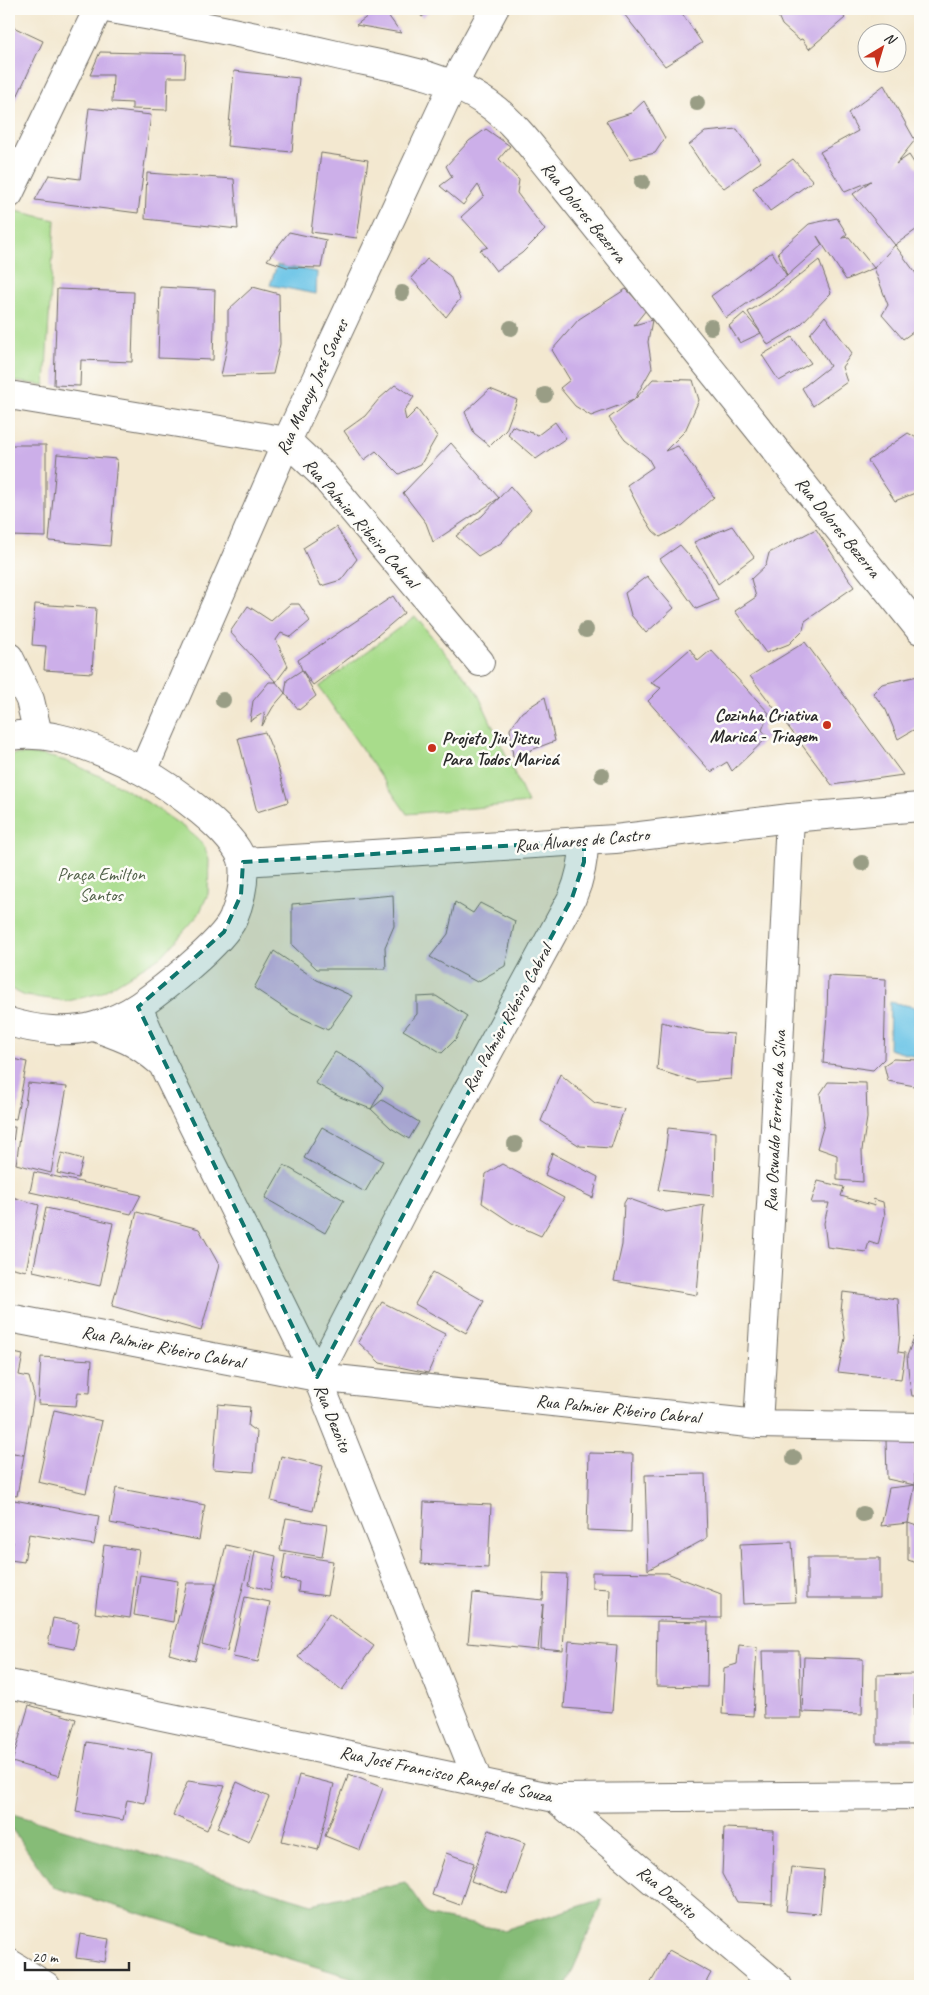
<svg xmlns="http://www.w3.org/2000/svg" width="929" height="1995" viewBox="0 0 929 1995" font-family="Caveat,sans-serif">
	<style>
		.green { fill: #a8dc8b; stroke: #6a845b }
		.forest { fill: #86bc77; stroke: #587451 }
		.water { fill: #68c3e6; stroke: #4a7788 }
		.building { fill: #ccafe9 }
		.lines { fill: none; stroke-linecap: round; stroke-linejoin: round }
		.minor-casing { stroke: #716d65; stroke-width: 30 }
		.tertiary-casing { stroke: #716d65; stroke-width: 30 }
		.minor { stroke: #fff; stroke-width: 28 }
		.tertiary { stroke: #fff; stroke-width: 28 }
		.tree { fill: #999d85 }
		.marked { fill: #0f766e; fill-opacity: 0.2; stroke: #0f766e; stroke-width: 4; stroke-dasharray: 10 6; stroke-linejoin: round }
		.poi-dot { fill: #c8321e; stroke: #fdfcf7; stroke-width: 2 }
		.labels { text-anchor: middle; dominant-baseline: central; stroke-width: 5; stroke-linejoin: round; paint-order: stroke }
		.street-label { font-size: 18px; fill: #2b2b2b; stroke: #fdfcf7 }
		.poi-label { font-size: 18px; font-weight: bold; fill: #2b2b2b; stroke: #fdfcf7; text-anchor: end }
		.park-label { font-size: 18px; fill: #506048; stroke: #fdfcf7 }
	</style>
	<rect width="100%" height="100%" fill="#fdfcf7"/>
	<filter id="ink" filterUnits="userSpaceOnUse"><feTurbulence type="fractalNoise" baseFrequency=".02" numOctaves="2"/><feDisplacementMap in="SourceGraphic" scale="10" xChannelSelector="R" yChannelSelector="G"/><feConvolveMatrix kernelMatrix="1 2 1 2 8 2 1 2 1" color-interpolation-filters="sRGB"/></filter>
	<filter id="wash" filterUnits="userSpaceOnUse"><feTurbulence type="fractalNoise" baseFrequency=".0096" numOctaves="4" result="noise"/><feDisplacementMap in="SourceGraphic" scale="20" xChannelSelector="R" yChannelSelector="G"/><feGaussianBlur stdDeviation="1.12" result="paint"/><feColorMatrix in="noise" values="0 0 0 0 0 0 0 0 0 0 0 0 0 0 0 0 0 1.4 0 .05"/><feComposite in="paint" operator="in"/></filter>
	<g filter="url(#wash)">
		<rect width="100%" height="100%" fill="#f3e8d0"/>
		<path class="green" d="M12,210L55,220L45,385L9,381V220Z
			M415,616L477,692L528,803L407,814L319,687Z
			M17,754L42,755L66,761L109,780L147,802L182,826L197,838L205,848L209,860L208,894L199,914L163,955L101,993L68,1001L25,996L9,988V755Z"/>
		<path class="forest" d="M9,1813L312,1904L405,1882L429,1916L504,1930L603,1899L566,1986H361L350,1977L53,1887L9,1825Z"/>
		<path class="water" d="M277,265L317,272L316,294L270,285Z
			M890,1002L915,1007L916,1057L889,1049Z"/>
		<g id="blocks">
			<path class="building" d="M377,9H387L385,11L401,33L356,25Z
				M416,9H432L422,17Z
				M620,9H679L702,43L665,66Z
				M775,9H839L845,18L809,49L802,39L799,40L782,25Z
				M9,25L43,41L9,114Z
				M100,52L186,54L185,77H168L167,110L132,109V103L112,102L113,75H90Z
				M234,71L299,78L292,152L227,146Z
				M884,85L915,140L896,164L909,155L920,172V227L895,245L853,194L871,181L845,192L820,152L858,131L848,113Z
				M644,101L665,138L655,153L630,159L606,121L631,113Z
				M89,108L151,115L138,213L35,200L49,175L80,179Z
				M486,129L510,146L499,159L519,180L517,193L545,230L522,253L496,271L480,250L488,247L461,217L484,196L478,185L463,205L440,186L452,177L446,166L469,141Z
				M737,129L761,162L724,188L708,173L689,145L705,132Z
				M321,153L368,160L357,238L311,232Z
				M793,159L813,181L770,211L753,188Z
				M147,173L234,179L238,229L145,219Z
				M837,218L847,234L842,238L849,237L874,268L895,245L920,279V327L903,339L882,315L888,305L874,268L846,280L817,236L822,245L787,276L778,252L809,224Z
				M289,232L326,240L321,268L287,267L267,260Z
				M772,252L787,276L726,318L711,296Z
				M427,259L450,276L460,299L446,317L411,278Z
				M819,260L831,293L798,327L768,345L761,333L740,343L729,326L744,313L761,333L748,312L775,295Z
				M160,287L215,290L213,360L158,358Z
				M253,287L279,294L280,344L273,374L221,376L228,342V310Z
				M57,289L134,292L132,362L81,360L80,386L54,385Z
				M626,289L646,310L634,325L652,320L648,342L652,368L634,400L591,416L575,406L560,388L570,380L552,350L579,319Z
				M825,316L852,353L842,367L847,382L813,406L802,388L830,366L810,334Z
				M792,337L811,363L779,381L762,355Z
				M653,379L693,380L699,400L685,431L665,451L678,446L714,497L682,525L660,537L653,531L641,512L627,485L653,467L648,458L625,440L609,418L636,398Z
				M395,385L414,397L404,411L406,420L417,409L437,436L421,464L399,474L376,451L364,460L344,431L365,416L379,399Z
				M490,389L517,400L506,430L490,446L474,433L465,412Z
				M555,422L566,438L536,459L508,435L512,426L538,435Z
				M908,433L920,440V491L895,501L868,461Z
				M451,443L499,498L510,486L531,510L501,543L478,556L456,536L482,516L499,498L433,542L426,523L403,493Z
				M9,445H46V537L9,536Z
				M57,454L117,459L110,546L49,541Z
				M732,526L754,557L718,584L694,542Z
				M336,527L357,559L341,580L321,586L303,548Z
				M816,529L854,587L805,621L803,630L789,644L766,653L735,611L756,597L751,579L766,565L769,553Z
				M680,545L705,573L718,600L696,609L660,559Z
				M647,576L674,608L646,633L631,615L625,593Z
				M393,596L404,613L364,647L313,685L302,670L316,696L299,710L285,693L287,680L302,670L298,660Z
				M35,604L96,608L92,673L44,670L46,646L32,645Z
				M290,604H299L310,621L291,637L281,633L276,640L288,666L276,682L230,632L248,606L271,621Z
				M805,642L903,775L832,785L750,676Z
				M690,649L698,661L711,650L769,713L762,730L768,737L732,771L727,762L711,772L648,701L661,688L651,683Z
				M918,676L920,681V726L898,739L886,710L873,693L882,684Z
				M269,682H276L285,693L273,707L262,726L265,712L250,721L253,701Z
				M545,697L555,741L513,757L510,729L522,712Z
				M265,732L274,754L288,802L257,812L238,738Z
				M393,895L394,926L385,947L386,969H317L292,945V904Z
				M455,902L473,913L480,903L515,921L505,966L477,982L430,957L448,934Z
				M274,951L317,980L352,996L328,1030L293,1014L254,988Z
				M828,976L886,979L884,1059L873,1070L823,1063L827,1014Z
				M436,996L467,1016L456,1039L442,1053L403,1030L417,1014V997Z
				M661,1022L705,1032L734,1034L731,1079L697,1082L657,1070Z
				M335,1052L359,1065L383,1088L371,1109L382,1100L419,1122L409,1139L391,1128L371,1109L340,1097L315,1083Z
				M9,1058L27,1062L16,1119L9,1118Z
				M893,1059L920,1060V1087L888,1081L884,1065Z
				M560,1074L595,1103L624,1109L611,1148L580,1146L541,1121Z
				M828,1082L866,1083L867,1118L862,1150L863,1182L837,1180V1155L817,1148L824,1124L820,1094Z
				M28,1083L67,1087L51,1173L16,1164Z
				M9,1127H15L10,1165H9Z
				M322,1127L383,1161L365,1192L304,1158Z
				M668,1128L715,1133L714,1196L658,1190L665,1155Z
				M62,1153L83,1159L78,1178L57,1173Z
				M552,1153L598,1177L593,1198L545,1175Z
				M502,1164L564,1198L541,1236L512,1223L482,1203L486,1174Z
				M284,1165L344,1200L325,1233L265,1198Z
				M34,1172L141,1195L131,1214L30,1192Z
				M818,1181L844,1187L841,1196L875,1206L873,1199L883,1202L885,1215L878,1245L869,1242L866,1252L827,1247L824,1223L829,1203H811Z
				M9,1196L39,1205L26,1271L9,1267Z
				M627,1198L666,1212L704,1205L697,1295L614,1281L622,1245L624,1203Z
				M46,1208L113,1223L100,1286L33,1271Z
				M137,1212L199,1229L219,1265L201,1331L112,1306Z
				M433,1272L484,1301L466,1333L415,1304Z
				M843,1292L898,1299L900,1334L898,1352L905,1353L901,1379L838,1372L845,1338L841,1311Z
				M382,1302L445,1334L428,1373L380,1363L358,1342Z
				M914,1337L920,1339V1396H912L909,1378L907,1356Z
				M9,1352L23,1355L19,1375L29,1377L34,1395L24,1455L9,1452Z
				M41,1357L92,1360L90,1393L78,1392L76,1406L38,1404Z
				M218,1404L250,1407L248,1426L257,1432L254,1472L213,1469Z
				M54,1410L102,1421L86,1493L38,1482Z
				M886,1440L914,1441L915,1485L887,1479Z
				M589,1453L633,1454L631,1532L587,1530Z
				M9,1454L24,1455L17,1496L9,1495Z
				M281,1456L323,1466L313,1511L271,1501Z
				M705,1474L707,1538L648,1570L645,1475Z
				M915,1485L908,1523L881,1526L889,1488Z
				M116,1488L205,1505L199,1540L110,1523Z
				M9,1499L99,1516L94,1545L29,1534L24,1562L10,1560L13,1542L9,1541Z
				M424,1502L491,1505L488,1568L421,1564Z
				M286,1518L327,1525L322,1557L280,1550Z
				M908,1523L920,1527V1564L908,1560Z
				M792,1542L796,1602L743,1604L740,1544Z
				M104,1545L139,1550L130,1618L95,1613Z
				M226,1545L252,1551L227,1651L202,1644Z
				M255,1551L276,1556L270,1590L249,1585Z
				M285,1554L333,1561L327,1596L298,1592L299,1582L281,1579Z
				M807,1558H880V1598H807Z
				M592,1572L667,1573L721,1594V1618L609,1617L610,1589L592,1588Z
				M544,1573L567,1574L563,1651L541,1649L543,1604L538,1650L468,1643L473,1593L543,1600Z
				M140,1575L178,1581L173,1622L134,1615Z
				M187,1583H216L195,1661L169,1654Z
				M245,1597L270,1602L258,1662L233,1657Z
				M329,1613L374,1646L342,1690L298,1657Z
				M53,1618L79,1623L74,1649L48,1644Z
				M657,1621L708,1622L707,1687L656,1686Z
				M569,1641L617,1645L612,1712L564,1708Z
				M739,1645L757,1647L753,1716L722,1714L724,1668L737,1664Z
				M762,1651H799L801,1718H764Z
				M804,1657L863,1659L862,1714L802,1712Z
				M914,1674V1744H877V1675Z
				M29,1705L76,1719L59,1776L12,1762Z
				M87,1742L152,1753L145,1803L127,1800L123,1820L76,1812Z
				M349,1774L383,1788L360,1850L325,1836Z
				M299,1775L334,1784L318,1850L282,1841Z
				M188,1781L225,1786L207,1830L173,1815Z
				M237,1782L269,1797L249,1842L217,1828Z
				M724,1828L774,1830L772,1904L737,1902L722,1874Z
				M489,1830L525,1843L507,1894L471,1881Z
				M446,1853L474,1863L460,1905L432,1895Z
				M791,1867L824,1870L820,1914L786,1911Z
				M80,1934L109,1939L105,1962L76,1958Z
				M669,1950L711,1973L704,1986H649Z"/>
		</g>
	</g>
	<g filter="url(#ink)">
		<use href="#blocks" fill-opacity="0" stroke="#716d65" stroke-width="1"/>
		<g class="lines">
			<defs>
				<path id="minor" d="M111,9C188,22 264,38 341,56C391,67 445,74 487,103C515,122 536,153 557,178L920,630
					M9,194L98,9
					M9,395L287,441L324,476L480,662
					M9,657L30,700L38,734
					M143,771L287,441L454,83L494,9
					M138,1007L163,1065L317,1377L478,1781
					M94,1027C123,1037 137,1042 160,1062
					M9,1318L317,1377L758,1424L920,1427
					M317,1377L408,1200L572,898C580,879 584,862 584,841
					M758,1424L773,1171L790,818
					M9,1684L555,1798L920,1795
					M555,1798L778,1986
					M9,1963L46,1986"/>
				<path id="tertiary" d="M9,736C25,734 41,734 58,738C85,744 117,758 142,771C168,785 239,834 243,864C245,882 240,902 233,919C222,943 162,990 139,1006C127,1014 109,1022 95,1026C68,1034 35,1030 9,1022
					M243,862L615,839L790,818L920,807"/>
			</defs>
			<use href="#minor" class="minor-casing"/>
			<use href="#tertiary" class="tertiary-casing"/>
			<use href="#minor" class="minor"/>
			<use href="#tertiary" class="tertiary"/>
		</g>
		<g class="tree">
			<circle cx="697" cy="103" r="8"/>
			<circle cx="642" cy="182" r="8"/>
			<circle cx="402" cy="293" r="8"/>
			<circle cx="711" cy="327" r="8"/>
			<circle cx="511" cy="328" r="8"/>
			<circle cx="545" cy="395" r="8"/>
			<circle cx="586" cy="630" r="8"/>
			<circle cx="223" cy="700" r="8"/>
			<circle cx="602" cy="775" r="8"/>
			<circle cx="862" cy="863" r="8"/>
			<circle cx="515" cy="1144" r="8"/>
			<circle cx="794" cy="1458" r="8"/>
			<circle cx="863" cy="1514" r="8"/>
		</g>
	</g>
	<path class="marked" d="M584,841V862L572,898L317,1377L138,1007L224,932L241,895L243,862Z"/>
	<g class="poi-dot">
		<circle cx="827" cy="725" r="5"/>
		<circle cx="432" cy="748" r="5"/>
	</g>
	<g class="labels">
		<g class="street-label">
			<text transform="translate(584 212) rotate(51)">Rua Dolores Bezerra</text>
			<text transform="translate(312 387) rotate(-65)">Rua Moacyr José Soares</text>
			<text transform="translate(361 523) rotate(49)">Rua Palmier Ribeiro Cabral</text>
			<text transform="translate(838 527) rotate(51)">Rua Dolores Bezerra</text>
			<text transform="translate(582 840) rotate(-5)">Rua Álvares de Castro</text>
			<text transform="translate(507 1018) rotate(-61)">Rua Palmier Ribeiro Cabral</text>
			<text transform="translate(775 1121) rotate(-87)">Rua Oswaldo Ferreira da Silva</text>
			<text transform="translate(163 1347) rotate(11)">Rua Palmier Ribeiro Cabral</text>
			<text transform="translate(618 1409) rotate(6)">Rua Palmier Ribeiro Cabral</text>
			<text transform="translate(333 1418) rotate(68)">Rua Dezoito</text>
			<text transform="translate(446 1774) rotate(12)">Rua José Francisco Rangel de Souza</text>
			<text transform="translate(667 1892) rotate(40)">Rua Dezoito</text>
		</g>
		<g class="poi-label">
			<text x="817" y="715">Cozinha Criativa<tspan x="817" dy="21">Maricá - Triagem</tspan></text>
			<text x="442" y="738" text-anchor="start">Projeto Jiu Jitsu<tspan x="442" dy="21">Para Todos Maricá</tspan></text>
		</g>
		<g class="park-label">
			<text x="101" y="874">Praça Emilton<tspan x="101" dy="21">Santos</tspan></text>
		</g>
	</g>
	<rect width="929" height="1995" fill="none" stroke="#fdfcf7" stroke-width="30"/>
	<g transform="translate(882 48) rotate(38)"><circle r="24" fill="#fdfcf7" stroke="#a9a8a5"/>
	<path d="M0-4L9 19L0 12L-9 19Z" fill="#c8321e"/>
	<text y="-8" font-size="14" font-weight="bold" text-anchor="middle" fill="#2b2b2b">N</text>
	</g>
	<path d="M25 1962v8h104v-8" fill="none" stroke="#2b2b2b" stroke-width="2.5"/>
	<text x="32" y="1962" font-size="15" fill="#2b2b2b" stroke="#fdfcf7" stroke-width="4" paint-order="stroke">20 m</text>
</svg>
